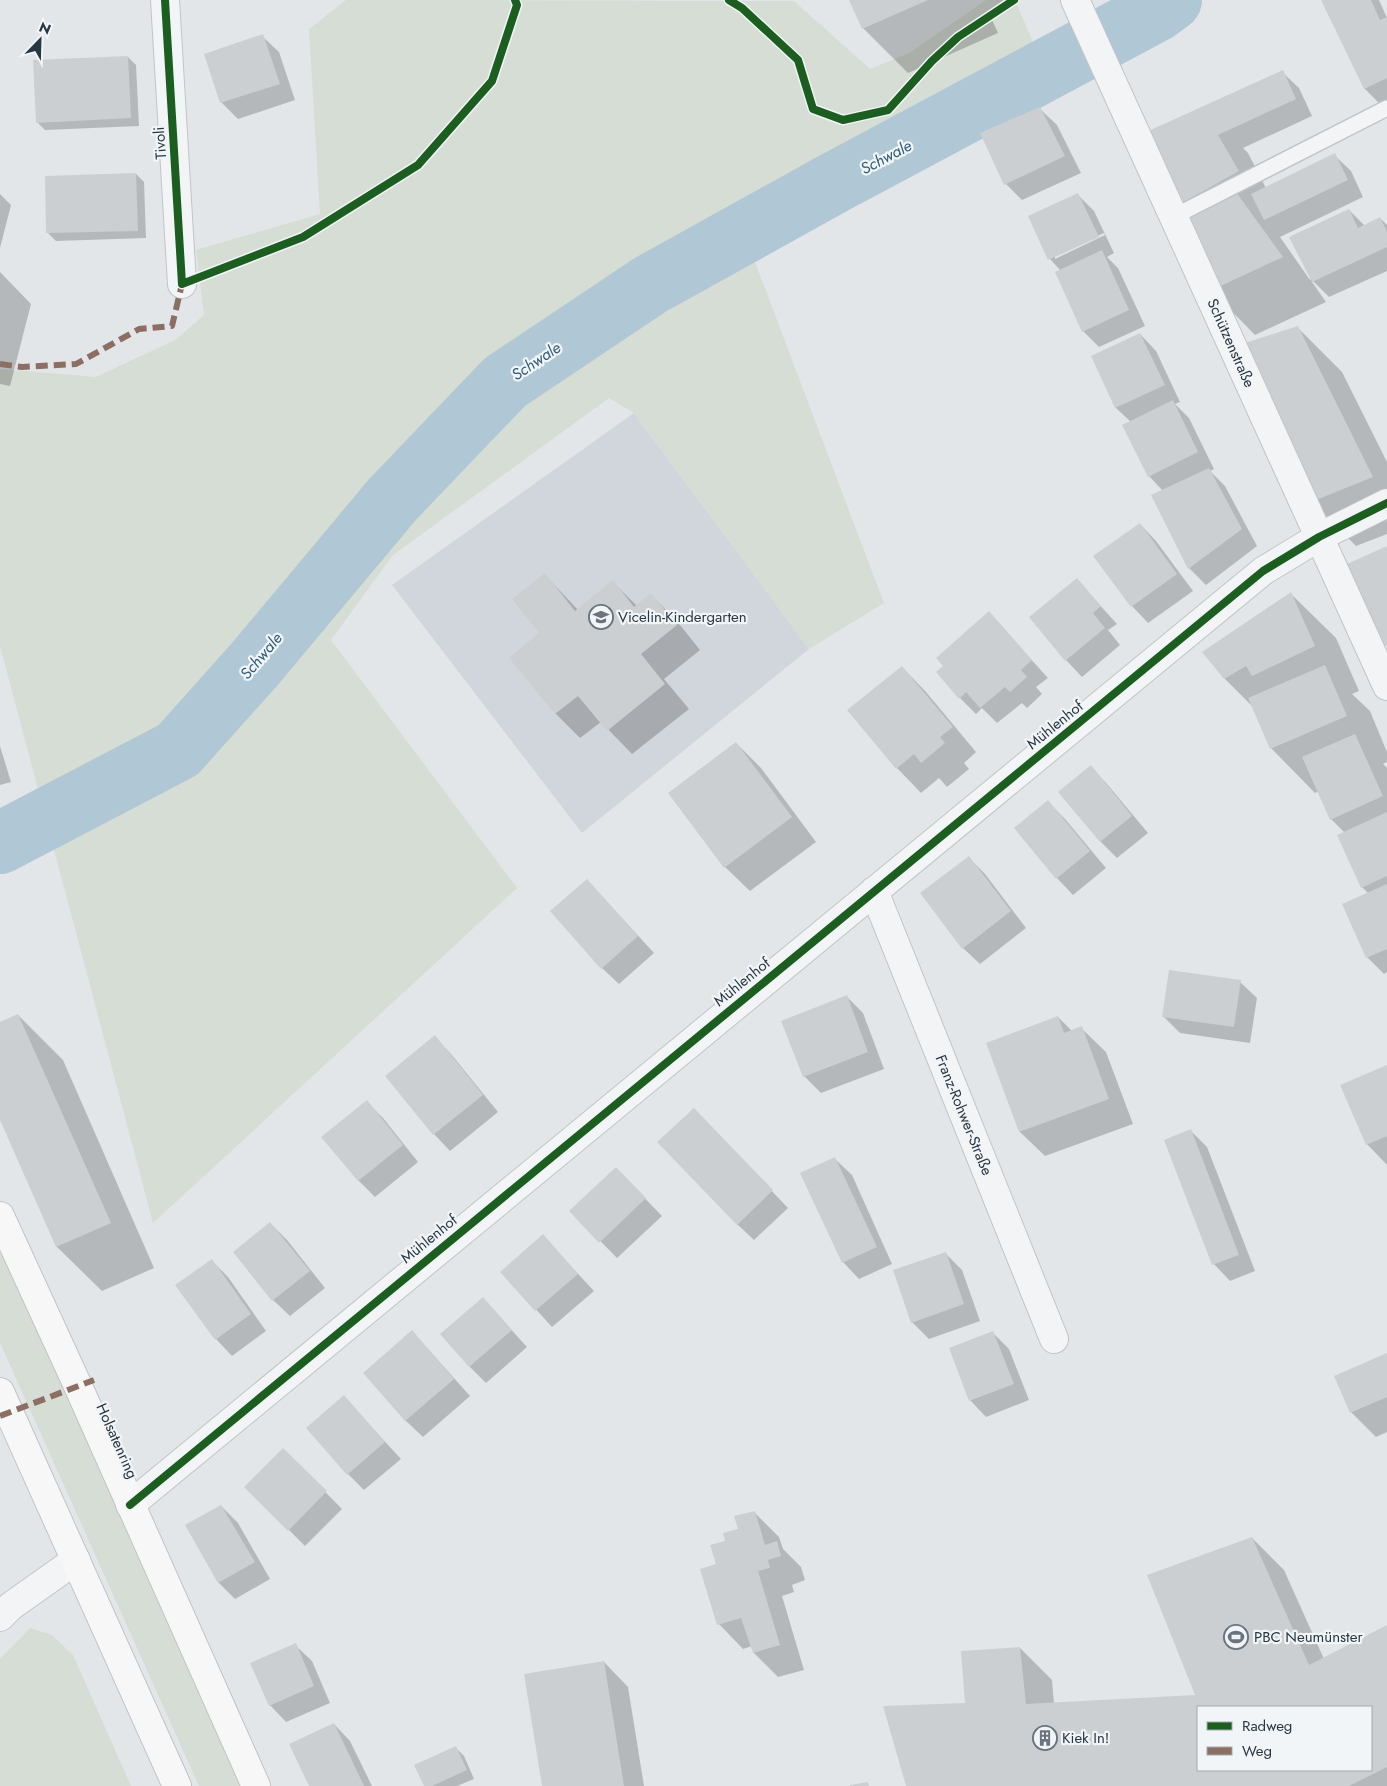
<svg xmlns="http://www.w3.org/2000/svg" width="1387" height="1786" viewBox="0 0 1387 1786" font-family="Jost,sans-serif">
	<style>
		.built { fill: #d1d6dc }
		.green { fill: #d5ddd4 }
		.shadow { fill: #0003; fill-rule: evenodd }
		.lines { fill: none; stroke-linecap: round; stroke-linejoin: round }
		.river { stroke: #b0c8d5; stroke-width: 62 }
		.building { fill: #cccfd1; fill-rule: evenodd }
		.lane-casing { stroke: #c1c4c7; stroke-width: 18 }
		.street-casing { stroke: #c1c4c7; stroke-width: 30 }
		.secondary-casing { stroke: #c1c4c7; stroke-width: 30 }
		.lane { stroke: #f3f4f6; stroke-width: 15 }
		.street { stroke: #f3f4f6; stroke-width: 28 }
		.secondary { stroke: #f7f7f7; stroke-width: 28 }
		.quiet { stroke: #8d6e63; stroke-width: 6; stroke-dasharray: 12 6; stroke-linecap: butt }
		.cycleway-casing { stroke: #f1f5f8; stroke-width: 11 }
		.cycleway { stroke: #1b5e20; stroke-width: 8 }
		.labels { text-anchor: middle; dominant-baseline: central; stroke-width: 4.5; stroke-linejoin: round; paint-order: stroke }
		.street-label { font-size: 15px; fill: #283744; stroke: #f1f5f8 }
		.poi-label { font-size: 15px; fill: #283744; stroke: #f1f5f8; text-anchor: start }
		.water-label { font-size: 16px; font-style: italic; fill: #305d7b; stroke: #f1f5f8 }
	</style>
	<rect width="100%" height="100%" fill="#e3e6e9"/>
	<path class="built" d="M634,413L809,649L582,833L392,585Z"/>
	<path class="green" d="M346,0L794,1L870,69L909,53L986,0H1015L1045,70L744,233L884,603L809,649L634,413L609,398L393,555L331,640L517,888L153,1223L0,646V369L96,377L175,340L204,315L196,250L320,214L309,29Z
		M0,1246L243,1786H199L0,1343Z
		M30,1628L52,1635L73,1655L131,1786H0V1659Z"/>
	<path class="shadow" d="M851,0H1009L1010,1L988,11L998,33L908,73L863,28Z
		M1323,0H1379L1387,18V102L1381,105L1365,89Z
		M262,36L279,52L295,100L238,119L222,103L206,55Z
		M128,57L136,65L139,126L45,130L37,122Z
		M1282,72L1299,88L1312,116L1243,148L1248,153L1266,188L1334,155L1351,171L1363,197L1280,237L1310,280L1349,210L1365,226L1380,218L1387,225V271L1329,297L1313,281L1312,282L1326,302L1255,335L1211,290L1145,134Z
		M1040,109L1057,125L1081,173L1022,200L1006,184Z
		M136,174L144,182L146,238L56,241L48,233Z
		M0,194L11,205L0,248Z
		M1078,195L1094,211L1114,253L1107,257L1118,268L1145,326L1099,347L1083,331L1060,270L1050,259L1030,217ZM1104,233L1105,235L1055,259V256Z
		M0,272L31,304L10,386L0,384Z
		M1297,327L1342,372L1387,462V534L1356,546L1312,502Z
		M1140,334L1156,351L1180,402L1175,404L1189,418L1214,469L1210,471L1225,486L1257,546L1206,585L1189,568L1153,495L1163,491L1149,476L1131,422L1116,408L1093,356Z
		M1140,524L1156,541L1193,591L1148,623L1132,606L1095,556Z
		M545,575L578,610L613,582L637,606L651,595L676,620L700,650L664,679L689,709L632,754L601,722L580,738L556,714L511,658L541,633Z
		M1077,580L1117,624L1108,630L1120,645L1082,677L1066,660Z
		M1291,594L1336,638L1359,691L1352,694L1370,711L1387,752V762L1383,764L1387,768V972L1384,974L1367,957L1369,894L1362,887L1345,833L1331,819L1319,791L1315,793L1271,748L1253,707L1225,679L1204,653Z
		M989,613L1048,678L1036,687L1042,694L1027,708L1022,703L997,723L982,708L976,714L960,698Z
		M902,667L926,692L976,752L964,763L969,769L947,787L939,778L921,793L897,768Z
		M736,743L761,768L816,842L750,891L725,867Z
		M0,746L11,782L0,785Z
		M1091,767L1107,784L1148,833L1117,858L1101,842L1060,792Z
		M1048,802L1065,819L1106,868L1073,895L1057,878Z
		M969,858L985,874L1026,928L980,964L963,948Z
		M587,880L654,953L619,984L602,968Z
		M1240,982L1257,998L1250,1043L1180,1033L1163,1016Z
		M847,997L863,1013L884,1069L821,1093L804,1076Z
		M18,1015L63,1060L154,1268L102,1291L57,1247L0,1117V1023Z
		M1058,1017L1072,1031L1081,1028L1106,1052L1133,1124L1045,1156L1020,1132L988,1043Z
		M434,1037L451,1054L498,1112L450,1151L434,1134L387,1076Z
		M1387,1066V1165L1367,1144Z
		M367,1102L383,1118L418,1162L375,1197L358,1180Z
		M710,1126L788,1208L754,1240L737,1224Z
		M1191,1131L1207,1147L1255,1271L1230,1281L1214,1264Z
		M835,1159L852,1175L892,1264L859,1279L843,1262Z
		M632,1185L662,1216L617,1258L571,1211Z
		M270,1223L287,1240L325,1288L290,1316L273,1300Z
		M543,1236L594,1291L552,1327L502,1272Z
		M945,1253L962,1270L980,1321L929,1339L912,1322Z
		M212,1261L228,1277L266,1331L232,1356L216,1339Z
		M483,1299L527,1347L486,1383L469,1366Z
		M412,1332L428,1349L470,1396L423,1437L406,1421L365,1373Z
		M993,1333L1009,1349L1029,1400L986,1417L970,1400Z
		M1387,1354V1432L1376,1437L1351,1412Z
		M344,1397L401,1459L364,1490L348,1474Z
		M283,1449L342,1509L305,1546L246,1487Z
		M221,1506L238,1523L270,1579L235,1599L219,1583L187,1526Z
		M754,1512L779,1537L783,1549L801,1567L805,1580L792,1585L794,1592L782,1596L804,1670L778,1677L754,1653L752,1646L743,1649L719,1624L717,1565L726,1542Z
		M1252,1538L1284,1570L1324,1659L1387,1627V1786H907L966,1704L1020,1648L1052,1680L1054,1704L1197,1696ZM1198,1707H1371V1770H1198Z
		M295,1645L312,1661L330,1703L286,1722L270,1705Z
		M604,1662L628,1687L644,1786H543Z
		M334,1724L350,1741L372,1786H310Z
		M456,1748L464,1756L474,1779L457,1786H425Z"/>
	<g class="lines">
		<path class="river" d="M0,843L178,750L254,665L392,500L505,382L650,285L832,184L1156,11L1171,0"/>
	</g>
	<path class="building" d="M849,0H928L862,29Z
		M1321,0H1371L1380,20L1387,17V78L1364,89Z
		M263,34L280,84L220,103L204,54Z
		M128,56L131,118L36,123L33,60Z
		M1283,70L1296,99L1218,135L1239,171L1173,208L1144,133Z
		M1040,107L1065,156L1004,185L980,133Z
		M1335,153L1348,180L1264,220L1251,194Z
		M136,173L138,231L46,233L45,176Z
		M1236,192L1283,257L1210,291L1181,222Z
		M1078,193L1099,237L1048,260L1028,216Z
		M1349,209L1358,228L1380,217L1387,232V247L1312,282L1289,237Z
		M1102,250L1129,310L1082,332L1055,272Z
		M1298,326L1373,477L1311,502L1239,345Z
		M1140,333L1165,385L1115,408L1091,356Z
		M1173,400L1198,452L1148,477L1122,425Z
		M1209,468L1242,529L1188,569L1151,495Z
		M1140,523L1177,574L1131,607L1093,556Z
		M1387,546V645L1383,647L1345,565Z
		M545,573L575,611L613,580L634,607L651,593L677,625L641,654L665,684L607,731L578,696L555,714L509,658L539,633L512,599Z
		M1077,578L1101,606L1093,613L1105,628L1065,661L1029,617Z
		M1291,592L1315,646L1252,676L1246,666L1224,679L1202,652Z
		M989,611L1032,660L1021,670L1027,677L1010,692L1005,687L980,708L966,692L959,699L936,672L943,666L936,658Z
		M1325,665L1347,716L1270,749L1248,698Z
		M902,666L953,727L940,737L945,743L921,763L914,754L896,769L847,710Z
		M1355,734L1383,796L1330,820L1302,757Z
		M736,742L792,817L724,868L668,793Z
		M1091,765L1132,816L1100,842L1058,792Z
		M1048,800L1090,851L1056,879L1014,828Z
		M1387,812V876L1361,888L1337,835Z
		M969,856L1011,911L962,949L920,893Z
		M587,879L638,936L601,969L550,911Z
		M1387,884V949L1366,958L1342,904Z
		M1169,970L1241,980L1234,1027L1162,1017Z
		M847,995L868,1052L803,1077L781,1021Z
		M18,1014L111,1223L56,1247L0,1120V1022Z
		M1058,1016L1064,1033L1082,1026L1109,1099L1019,1132L986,1043Z
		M435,1035L483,1095L433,1135L385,1076Z
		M1387,1065V1136L1366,1145L1340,1085Z
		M367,1100L403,1145L358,1181L321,1137Z
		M694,1108L773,1190L737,1225L657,1142Z
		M1191,1129L1239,1255L1212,1265L1164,1140Z
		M835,1157L877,1247L842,1263L800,1173Z
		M616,1167L646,1198L599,1243L569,1211Z
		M270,1222L310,1271L272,1301L233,1252Z
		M543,1234L578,1274L535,1311L500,1272Z
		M946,1252L964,1304L911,1323L893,1270Z
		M212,1259L251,1314L215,1340L175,1285Z
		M483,1297L512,1330L469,1367L440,1334Z
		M412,1330L454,1379L405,1421L363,1373Z
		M993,1331L1014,1384L969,1401L949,1348Z
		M1387,1353V1397L1350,1413L1334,1376Z
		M344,1395L385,1442L347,1475L306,1428Z
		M283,1448L327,1491L288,1531L244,1487Z
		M221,1505L255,1562L218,1583L185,1525Z
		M755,1511L765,1545L777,1541L781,1556L768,1560L770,1568L758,1571L780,1645L753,1653L741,1618L717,1625L700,1569L716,1564L710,1545L725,1541L723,1533L738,1529L734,1516Z
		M1252,1537L1309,1665L1387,1625V1767L1349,1786H906L883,1706L965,1703L961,1651L1020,1647L1026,1704L1195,1695L1147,1575ZM1198,1707H1371V1770H1198Z
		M296,1643L314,1686L269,1706L250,1663Z
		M604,1661L624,1786H542L524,1674Z
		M334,1723L364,1786H309L289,1744Z
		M456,1746L467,1770L432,1786H424L414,1765Z
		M868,1782L869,1786H850V1785Z"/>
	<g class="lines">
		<defs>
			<path id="lane" d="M1173,217L1387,108"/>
			<path id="street" d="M165,0L182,284
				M1075,0L1387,686
				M874,891L1054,1339
				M130,1505L1263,571L1319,537L1387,503
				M0,1617L11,1606L76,1560"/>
			<path id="secondary" d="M0,1216L78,1386L256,1786
				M0,1392L177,1786"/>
		</defs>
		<use href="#lane" class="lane-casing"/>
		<use href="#street" class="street-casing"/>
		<use href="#secondary" class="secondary-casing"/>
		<use href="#lane" class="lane"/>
		<use href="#street" class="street"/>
		<use href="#secondary" class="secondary"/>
		<path class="quiet" d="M0,364L22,367L76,364L139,329L172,326L182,284
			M0,1416L94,1380"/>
		<defs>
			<path id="cycleway" d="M165,0L182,284L303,237L418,165L492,81L517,5L515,0
				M729,0L742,8L798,60L813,109L843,120L888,110L932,61L958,37L1014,0
				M130,1505L1263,571L1319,537L1387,503"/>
		</defs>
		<use href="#cycleway" class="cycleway-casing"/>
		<use href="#cycleway" class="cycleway"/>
	</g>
	<defs>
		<symbol id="school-ring" viewBox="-11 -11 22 22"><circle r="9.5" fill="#f1f5f8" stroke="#69747e" stroke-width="1.5"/><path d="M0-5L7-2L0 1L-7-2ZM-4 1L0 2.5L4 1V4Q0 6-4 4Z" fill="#69747e"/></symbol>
		<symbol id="stadium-ring" viewBox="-11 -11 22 22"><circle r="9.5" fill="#f1f5f8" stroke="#69747e" stroke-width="1.5"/><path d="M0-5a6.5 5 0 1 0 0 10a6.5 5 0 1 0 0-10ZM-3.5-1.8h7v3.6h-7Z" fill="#69747e"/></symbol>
		<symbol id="building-ring" viewBox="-11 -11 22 22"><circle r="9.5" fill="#f1f5f8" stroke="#69747e" stroke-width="1.5"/><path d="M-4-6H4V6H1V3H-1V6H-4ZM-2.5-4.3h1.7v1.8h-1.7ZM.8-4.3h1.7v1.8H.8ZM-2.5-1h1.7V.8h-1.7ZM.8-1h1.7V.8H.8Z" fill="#69747e"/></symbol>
	</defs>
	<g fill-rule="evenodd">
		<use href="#school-ring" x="587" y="603" width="28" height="28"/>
		<use href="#stadium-ring" x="1222" y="1623" width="28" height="28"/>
		<use href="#building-ring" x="1031" y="1724" width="28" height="28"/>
	</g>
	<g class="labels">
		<g class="street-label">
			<text transform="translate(160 143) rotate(-94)">Tivoli</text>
			<text transform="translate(1231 343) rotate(66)">Schützenstraße</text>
			<text transform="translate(1055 725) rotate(-39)">Mühlenhof</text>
			<text transform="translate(742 982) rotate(-39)">Mühlenhof</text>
			<text transform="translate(964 1115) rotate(68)">Franz-Rohwer-Straße</text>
			<text transform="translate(429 1239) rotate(-39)">Mühlenhof</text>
			<text transform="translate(117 1441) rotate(66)">Holsatenring</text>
		</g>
		<g class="poi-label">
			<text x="618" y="617">Vicelin-Kindergarten</text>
			<text x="1254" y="1637">PBC Neumünster</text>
			<text x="1062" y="1738">Kiek In!</text>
		</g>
		<g class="water-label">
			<text transform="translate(886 157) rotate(-28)">Schwale</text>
			<text transform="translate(536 361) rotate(-34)">Schwale</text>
			<text transform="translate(261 656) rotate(-50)">Schwale</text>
		</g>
	</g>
	<rect x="1197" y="1706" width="175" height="65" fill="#f1f5f8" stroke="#a1a9b0"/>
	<rect x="1207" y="1722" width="25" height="8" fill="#1b5e20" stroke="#a1a9b0"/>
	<text x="1242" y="1731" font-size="15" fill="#283744">Radweg</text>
	<rect x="1207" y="1747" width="25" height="8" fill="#8d6e63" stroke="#a1a9b0"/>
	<text x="1242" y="1756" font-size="15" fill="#283744">Weg</text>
	<g transform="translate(40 40) rotate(23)" stroke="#f1f5f8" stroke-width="4" paint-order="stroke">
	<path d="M0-4L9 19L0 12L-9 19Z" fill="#283744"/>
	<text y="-8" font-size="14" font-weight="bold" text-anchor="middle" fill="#283744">N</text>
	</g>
</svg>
